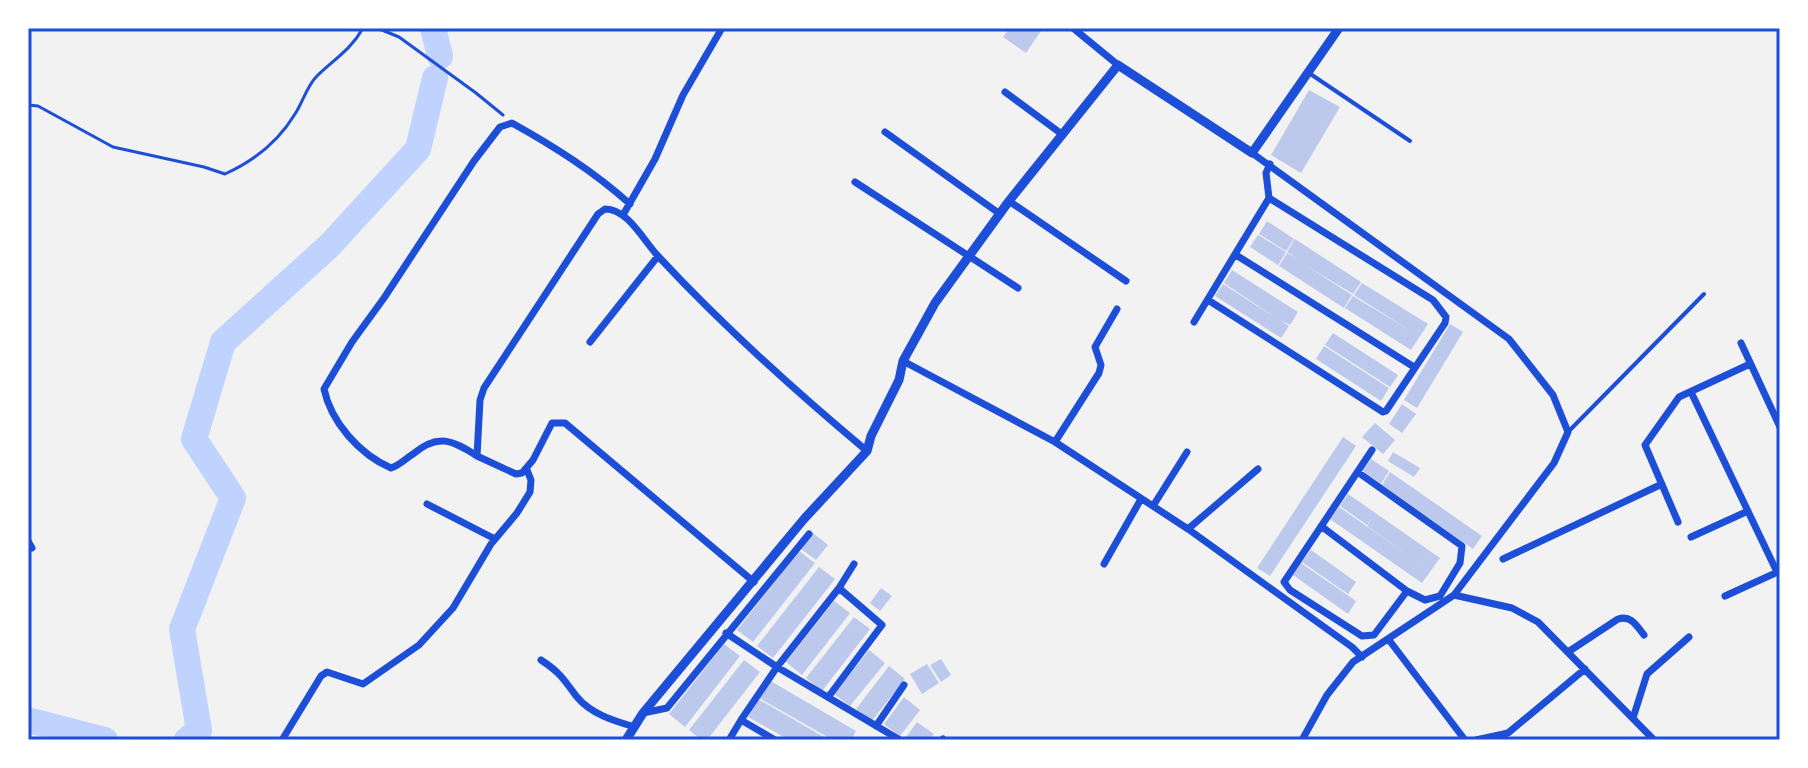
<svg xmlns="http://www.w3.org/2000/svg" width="1808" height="768" viewBox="0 0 1808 768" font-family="'Noto Serif',serif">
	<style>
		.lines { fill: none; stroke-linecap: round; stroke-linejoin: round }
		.river { stroke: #bfd3fe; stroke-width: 26 }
		.building { fill: #bdc9ec }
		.path { stroke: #1d4ed8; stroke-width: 3 }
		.service { stroke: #1d4ed8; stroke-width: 4 }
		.minor { stroke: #1d4ed8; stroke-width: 7 }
		.tertiary { stroke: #1d4ed8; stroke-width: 9 }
		.neatline { fill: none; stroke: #1d4ed8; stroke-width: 3 }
	</style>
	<rect width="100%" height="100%" fill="#f2f2f2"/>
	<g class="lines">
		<path class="river" d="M433,28L440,56
			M28,720L105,740
			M187,740L199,730L182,629L233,498L194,439L223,342L330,245L418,149L435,78"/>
	</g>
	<path class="building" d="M1010,28H1043L1026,53L1003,37Z
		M1309,90L1340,107L1301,173L1271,155Z
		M1267,221L1294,239L1286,251L1259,234Z
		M1258,235L1286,252L1278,265L1250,247Z
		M1295,239L1361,282L1353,294L1305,265L1352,295L1344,308L1279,266L1287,253L1297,258L1287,252Z
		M1232,270L1298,312L1290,325L1280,320L1289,326L1281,338L1215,296L1223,284L1276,318L1224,283Z
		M1362,283L1428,324L1411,350L1345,308L1353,296L1411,331L1354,295Z
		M1450,324L1463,332L1417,408L1404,400Z
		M1333,333L1398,375L1390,387L1325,345Z
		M1324,346L1389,388L1381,401L1316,359Z
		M1402,404L1416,414L1402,433L1389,424Z
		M1375,423L1395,440L1383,454L1362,437Z
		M1343,437L1356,446L1270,576L1257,568Z
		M1393,452L1420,468L1414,477L1388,461Z
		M1371,459L1389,471L1381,484L1363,471Z
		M1390,472L1482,536L1473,549L1382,485Z
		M1348,494L1440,558L1422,583L1330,519L1339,507L1421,564L1367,526L1373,517L1367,525L1340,506Z
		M813,533L828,545L816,560L801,549Z
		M1311,550L1356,582L1348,594L1302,562Z
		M799,551L815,563L753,642L737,630Z
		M1301,563L1356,601L1348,614L1293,575Z
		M819,567L835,579L773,658L757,646Z
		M881,588L892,596L880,611L870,603Z
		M834,601L850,613L802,675L786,662Z
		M854,617L870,629L822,691L806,678Z
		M724,644L740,656L685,727L669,714Z
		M869,650L885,663L850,706L834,694Z
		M941,659L951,675L941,682L930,665Z
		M744,660L760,672L707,740H702L689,730Z
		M927,664L939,683L922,694L910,674Z
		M889,666L905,679L871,722L856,709Z
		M769,680L856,731L851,740H833L759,698Z
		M904,697L920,710L900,736L884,724Z
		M758,699L829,740H789L748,717Z
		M917,722L934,734L929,740H904Z"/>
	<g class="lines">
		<path class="path" d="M377,28L399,37L476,93L503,115
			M28,105L38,106L113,147L204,167L225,174C254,161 278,142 295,114C303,102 306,88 316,77C333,60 351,50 363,28"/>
		<path class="service" d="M1309,73L1410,141
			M1568,432L1704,294"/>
		<path class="minor" d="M1073,28L1118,65
			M1005,92L1063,135
			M885,132L1000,214
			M1252,153L1509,339L1553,395L1568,432L1554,463L1454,595
			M855,182L1018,288
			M1009,201L1126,281
			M623,215L655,159L683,95L722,28
			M1236,255L1414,367
			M1208,300L1383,412L1386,411L1445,323L1446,317L1433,300L1269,198
			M1194,322L1269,198L1266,173L1270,164
			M590,342L658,256
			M1741,343L1780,427
			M903,361L1055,442L1188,529L1352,647L1362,657
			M1691,392L1777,572
			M1055,442L1099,373L1101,365L1095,347L1117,309
			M477,456C452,440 438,433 413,454C405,459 400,465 391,468C359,454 331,422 324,389L352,342L384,298L474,161L500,127L512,123C555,147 593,171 630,204
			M1359,473L1462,546L1460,563L1440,596L1425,600L1407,591L1374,635L1362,636L1290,590L1284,582L1372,450
			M427,504L495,539
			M1153,506L1187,452
			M1678,522L1645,445L1679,397L1750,364
			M1321,526L1407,591
			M1188,529L1258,469
			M1691,537L1748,511
			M28,541L32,548
			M1503,559L1662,484
			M1104,564L1141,499
			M754,582L565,423H552L533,460L522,473L516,474L477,456L480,400L484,388L598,214L605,209C628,209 643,240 658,256C723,326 794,390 867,451
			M839,588L854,564
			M1725,596L1780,571
			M726,633L777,667L900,740
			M1389,640L1465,740
			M1568,652L1618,619C1631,615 1636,625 1644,635
			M541,660C562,674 563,679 577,697C591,714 614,721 635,727
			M643,713L667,708L809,534
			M1633,718L1647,674L1689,637
			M876,726L904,685
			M282,740L321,676L327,672L363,684L419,645L453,608L491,544L517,513L530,492L531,480L527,470
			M729,740L741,720
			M775,740L741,720L777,667L839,588L882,625L829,696
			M942,740L943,739
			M1302,740L1327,695L1353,662L1454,595L1512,608L1538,622L1654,740
			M1476,740L1508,733L1585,669"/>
		<path class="tertiary" d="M626,740L643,713L804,519L867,451L871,436L899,380L903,361L935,303L1009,201L1118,65L1252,153L1339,28"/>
	</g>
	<rect width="1808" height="768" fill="none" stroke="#ffffff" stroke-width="60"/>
	<rect x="30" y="30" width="1748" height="708" class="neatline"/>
</svg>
